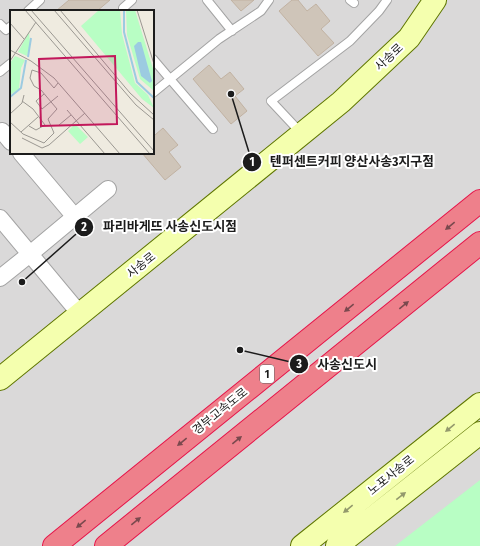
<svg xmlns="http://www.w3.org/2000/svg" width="480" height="546" viewBox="0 0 480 546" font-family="'Fira Sans Condensed','Noto Sans KR',sans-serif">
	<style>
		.residential { fill: #dad9d9; fill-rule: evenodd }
		.park { fill: #b8fec4 }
		.building { fill: #cfc5b9; stroke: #c1b2a2 }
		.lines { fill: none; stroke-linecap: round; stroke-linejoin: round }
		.lane-casing { stroke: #a3a3a3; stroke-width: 10 }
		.street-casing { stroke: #a3a3a3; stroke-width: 18 }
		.secondary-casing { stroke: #5f7600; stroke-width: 24 }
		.highway-casing { stroke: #e61449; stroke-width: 24 }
		.lane { stroke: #fff; stroke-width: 8 }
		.street { stroke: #fff; stroke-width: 16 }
		.secondary { stroke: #f4ffae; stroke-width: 22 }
		.highway { stroke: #ee808b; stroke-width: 22 }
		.oneway { fill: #7a494e }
		.oneway2 { fill: #93996c }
		.labels { text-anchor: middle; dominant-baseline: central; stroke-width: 4; stroke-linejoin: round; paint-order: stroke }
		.shield { fill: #fff; stroke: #606060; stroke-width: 1 }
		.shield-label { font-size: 11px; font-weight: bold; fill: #1c1c1c }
		.street-label { font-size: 12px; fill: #1c1c1c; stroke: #fff }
		.inset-river { fill: none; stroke: #9ccbe1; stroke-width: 2 }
		.inset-road { fill: none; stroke: #9b9892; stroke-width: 1 }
		.view { fill: #c2185b; fill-opacity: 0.15; stroke: #c2185b; stroke-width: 2 }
		.inset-edge { fill: none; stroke: #1c1c1c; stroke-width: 2 }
		.leader { fill: none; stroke: #1c1c1c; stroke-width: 1.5 }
		.callout-dot { fill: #1c1c1c; stroke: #fff; stroke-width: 1.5 }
		.mark-label { font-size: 12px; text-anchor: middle; font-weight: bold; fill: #fff }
		.callout-label { font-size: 13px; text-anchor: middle; font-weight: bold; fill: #1c1c1c; stroke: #fff; stroke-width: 4; stroke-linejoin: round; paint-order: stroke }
	</style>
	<rect width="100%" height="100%" fill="#efebe0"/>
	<path class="residential" d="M0,0H480V546H0ZM11,11H153V153H11Z"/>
	<path class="park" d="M480,480V546H395Z"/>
	<path class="building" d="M69,0H110L97,11H56Z
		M231,0H254L241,11Z
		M292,0H298L307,11L316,4L330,21L321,29L334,43L318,56L279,11Z
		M209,65L221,79L230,72L244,89L235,96L247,111L231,124L193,79Z
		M163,128L178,145L169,152L181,167L165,180L142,153H153V133L155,135Z"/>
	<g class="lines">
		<defs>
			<path id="lane" d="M207,0L232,31
				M350,0L354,3
				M28,11L40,0
				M123,11V8L132,0
				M0,24L6,30L11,26
				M153,59L170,79L213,129
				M0,72L11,63
				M153,93L219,39L261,11L269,0
				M301,133L271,101L350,41L379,11L387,0"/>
			<path id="street" d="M2,131L11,142
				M21,153L75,217
				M0,218L80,314
				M0,278L30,254L108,189"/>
			<path id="secondary" d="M0,379L341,102L409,38L435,0
				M302,546L480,404
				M337,546L480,433"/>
			<path id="highway" d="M54,546L480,201
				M106,546L480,243"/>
		</defs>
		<use href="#lane" class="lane-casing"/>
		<use href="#street" class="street-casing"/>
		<use href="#secondary" class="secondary-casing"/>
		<use href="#highway" class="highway-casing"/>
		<use href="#lane" class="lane"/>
		<use href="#street" class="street"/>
		<use href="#secondary" class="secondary"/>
		<use href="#highway" class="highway"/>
	</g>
	<defs><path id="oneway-solid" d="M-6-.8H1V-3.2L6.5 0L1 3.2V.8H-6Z"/></defs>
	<g class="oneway">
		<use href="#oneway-solid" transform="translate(450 226) rotate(141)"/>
		<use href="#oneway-solid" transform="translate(404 305) rotate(-39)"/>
		<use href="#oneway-solid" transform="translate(349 308) rotate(141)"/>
		<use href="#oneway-solid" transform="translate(237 440) rotate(-39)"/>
		<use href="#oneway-solid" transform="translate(182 442) rotate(141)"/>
		<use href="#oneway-solid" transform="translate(136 521) rotate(-39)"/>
		<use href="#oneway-solid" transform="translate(81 524) rotate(141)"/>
	</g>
	<g class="oneway2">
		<use href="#oneway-solid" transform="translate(450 428) rotate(141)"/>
		<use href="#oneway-solid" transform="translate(401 496) rotate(-38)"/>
		<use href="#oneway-solid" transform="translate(348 509) rotate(141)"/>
	</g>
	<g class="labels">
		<rect class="shield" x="260" y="365" width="14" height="18" rx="3"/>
		<g class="shield-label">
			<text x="267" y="374">1</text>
		</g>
		<g class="street-label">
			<text transform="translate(389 57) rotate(-43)">사송로</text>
			<text transform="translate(141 265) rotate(-39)">사송로</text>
			<text transform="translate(220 411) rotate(-39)">경부고속도로</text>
			<text transform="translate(391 475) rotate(-39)">노포사송로</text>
		</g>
	</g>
	<g transform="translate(10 10)">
		<rect width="144" height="144" fill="#efebe0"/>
		<path d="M89,0H110L112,24L125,73L138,85L144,98L132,89L71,16ZM116,0H125L144,62V81L130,69L117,25ZM19,22L20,34L17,46L8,42ZM5,46L15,50L11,58L9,79L0,85V53ZM65,114L78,127L70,134L58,121Z" fill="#b8fec4"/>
		<path d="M128,32H131L142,71L140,73L131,66L124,36Z" fill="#9ccbe1"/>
		<path class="inset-river" d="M114,0V22L127,72L144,88M18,47L21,28M0,87L11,78L16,50"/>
		<path class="inset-road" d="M15,0L140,144M21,0L144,141M44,0L126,95L144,110M50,0L120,83L144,105M127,0L144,54M0,13L14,29M0,40L21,51M0,51L26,12M21,51L44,68L110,144M34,84L26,91L32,99L48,86M12,91L23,99L35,115L26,120L19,116M57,100L95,144M0,104L12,93L14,85M0,112L13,124L34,133L44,123L38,109L47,99L31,80L24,76L20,68L22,60L31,63L44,78L48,73M49,115L61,105M11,122L28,107M12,128L32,138L39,135L75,103"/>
		<path class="view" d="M105,46L107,114L31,116L29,49Z"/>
		<rect width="144" height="144" class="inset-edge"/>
	</g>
	<path class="leader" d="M231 94L252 162M22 282L84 227M240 350L299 364"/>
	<g class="callout-dot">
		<circle cx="231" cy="94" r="4"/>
		<circle cx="22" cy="282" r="4"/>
		<circle cx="240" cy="350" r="4"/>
		<circle cx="252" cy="162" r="10"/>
		<circle cx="84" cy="227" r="10"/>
		<circle cx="299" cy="364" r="10"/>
	</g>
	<g class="mark-label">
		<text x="252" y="166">1</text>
		<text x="84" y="231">2</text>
		<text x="299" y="368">3</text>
	</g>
	<g class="callout-label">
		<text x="352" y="166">텐퍼센트커피 양산사송3지구점</text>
		<text x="170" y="231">파리바게뜨 사송신도시점</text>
		<text x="347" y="369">사송신도시</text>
	</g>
</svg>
